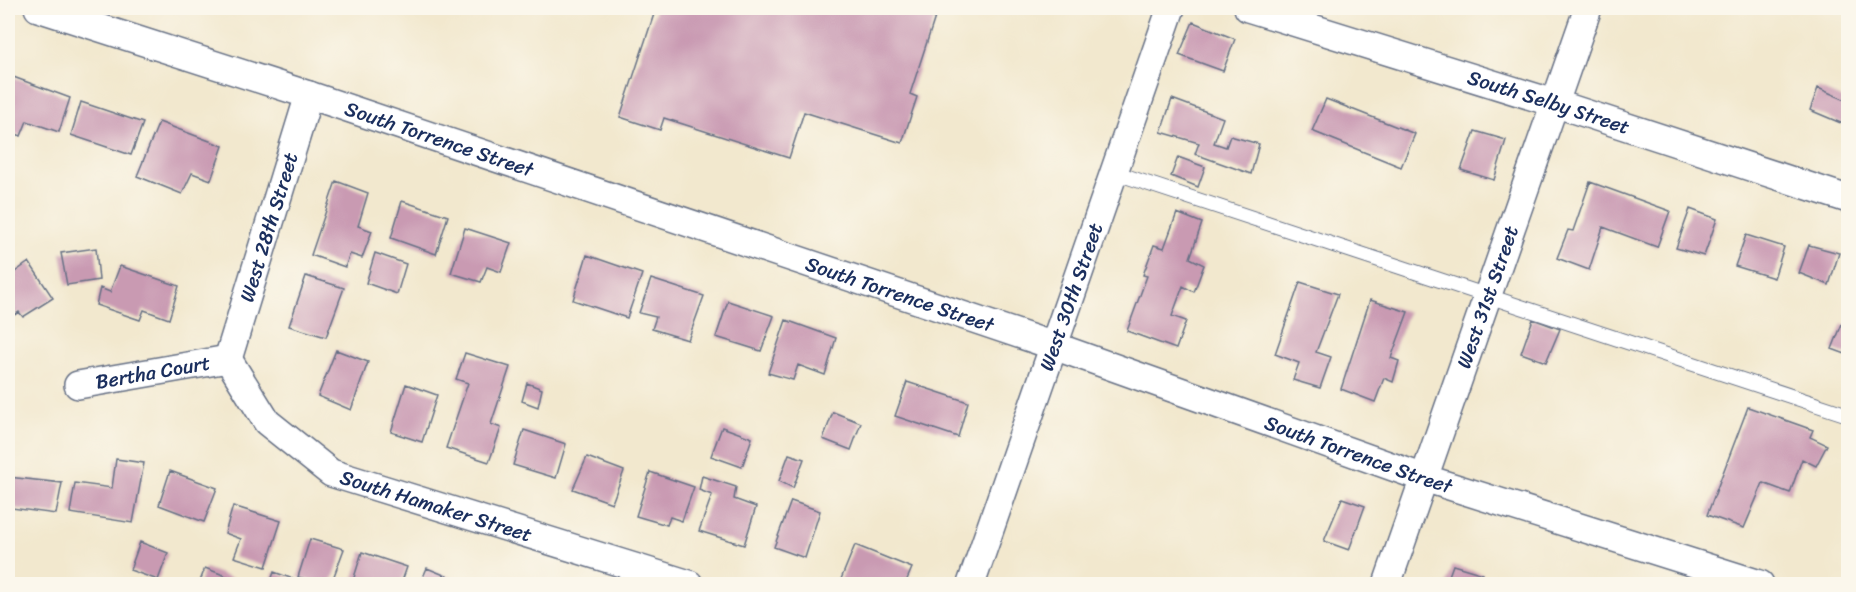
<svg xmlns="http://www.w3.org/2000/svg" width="1856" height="592" viewBox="0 0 1856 592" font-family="Sriracha,sans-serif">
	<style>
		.building { fill: #c99ab2 }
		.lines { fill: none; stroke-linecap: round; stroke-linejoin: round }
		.lane-casing { stroke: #667085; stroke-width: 16 }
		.street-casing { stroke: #667085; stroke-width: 30 }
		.lane { stroke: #fff; stroke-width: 14 }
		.street { stroke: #fff; stroke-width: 27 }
		.labels { text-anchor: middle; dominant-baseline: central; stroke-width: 4.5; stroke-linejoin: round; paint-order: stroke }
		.street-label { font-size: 20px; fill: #1b2f5e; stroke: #fbf7ec }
	</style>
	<rect width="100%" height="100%" fill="#fbf7ec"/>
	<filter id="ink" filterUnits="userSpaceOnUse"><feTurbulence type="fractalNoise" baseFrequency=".0167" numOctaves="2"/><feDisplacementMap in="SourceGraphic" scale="12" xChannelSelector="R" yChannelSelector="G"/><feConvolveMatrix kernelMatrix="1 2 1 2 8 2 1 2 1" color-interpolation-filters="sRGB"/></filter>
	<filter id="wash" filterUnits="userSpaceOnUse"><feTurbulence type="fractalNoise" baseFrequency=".008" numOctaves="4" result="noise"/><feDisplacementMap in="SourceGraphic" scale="24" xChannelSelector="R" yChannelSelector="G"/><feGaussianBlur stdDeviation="1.35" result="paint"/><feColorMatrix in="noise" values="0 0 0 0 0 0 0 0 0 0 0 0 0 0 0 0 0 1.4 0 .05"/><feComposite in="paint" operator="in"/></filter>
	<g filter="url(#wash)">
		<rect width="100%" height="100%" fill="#f2e8ce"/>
		<g id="blocks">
			<path class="building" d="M656,8H938L910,94L917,97L902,143L804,112L789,158L664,118L660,130L620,117Z
				M1193,22L1235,39L1223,71L1179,55Z
				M8,75L70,98L59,132L27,121L21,136L8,131Z
				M1818,88L1848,101V126L1810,110Z
				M1172,99L1223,118L1214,143L1226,147L1230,136L1259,144L1251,174L1195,154L1199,143L1161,132Z
				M1326,99L1415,134L1401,167L1312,131Z
				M81,102L143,123L131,155L71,135Z
				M159,122L223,146L211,180L192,173L182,194L137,176Z
				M1475,131L1506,140L1494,180L1461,170Z
				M1178,157L1205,167L1198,187L1171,176Z
				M336,181L368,193L358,226L372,231L362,258L350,254L345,267L311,255Z
				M1590,182L1670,211L1657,247L1603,227L1589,270L1557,258L1568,230L1573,231Z
				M402,201L448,216L436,254L391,238Z
				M1690,209L1717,219L1704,256L1676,248Z
				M1177,213L1202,223L1190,258L1204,265L1194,292L1183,286L1172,316L1186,321L1176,349L1127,331L1147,276L1143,275L1154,245L1164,248Z
				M465,228L511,243L501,272L487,267L481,282L451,273Z
				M1746,235L1784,247L1774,278L1735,266Z
				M1809,245L1839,253L1829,285L1799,273Z
				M96,248L99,280L67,285L61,253Z
				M375,253L406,264L397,294L366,283Z
				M587,255L642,274L627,318L573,300Z
				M29,262L53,298L23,317L19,312L8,319V277Z
				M120,266L179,286L169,319L144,310L140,320L96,305L100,288L110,292Z
				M306,276L344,288L326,337L289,326Z
				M651,279L704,296L688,340L652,329L656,317L639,313Z
				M1300,282L1338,294L1316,352L1331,357L1320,388L1293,380L1299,363L1275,354Z
				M1370,300L1408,312L1391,358L1399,361L1393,382L1384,378L1375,402L1341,389Z
				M728,301L774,316L761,351L716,337Z
				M1533,319L1560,329L1546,362L1521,353Z
				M786,320L836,338L825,375L798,365L793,380L768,373Z
				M1842,324L1848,326V355L1832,349Z
				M336,350L368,362L351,410L318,396Z
				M465,353L510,367L491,424L501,428L489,462L446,448L468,383L456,379Z
				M907,382L968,402L958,437L895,416Z
				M527,383L542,389L538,407L522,401Z
				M406,384L437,395L422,442L391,432Z
				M1748,407L1813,430L1810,437L1827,445L1816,466L1802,459L1790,493L1763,483L1744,528L1707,515Z
				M833,412L861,423L851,450L823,439Z
				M722,427L752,438L742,467L711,456Z
				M524,430L566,444L556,478L513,465Z
				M789,454L804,459L793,488L779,481Z
				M587,457L624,471L612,503L573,489Z
				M116,459L144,463L133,523L70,513L75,483L112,488Z
				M170,471L217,488L204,522L159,505Z
				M650,472L694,487L682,521L670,517L667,525L636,516Z
				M702,476L736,487L734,499L756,507L744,545L699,531L712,495L699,490Z
				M8,477L62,483L56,514L12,508L10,520H8Z
				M1342,498L1365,506L1349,550L1324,541Z
				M791,501L820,511L805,558L774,547Z
				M233,506L281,521L266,567L234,557L241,539L225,533Z
				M310,539L344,549L331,584H323L298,577Z
				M140,542L168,553L158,580L130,570Z
				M855,545L912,568L905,584H839Z
				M362,552L407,567L401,584H352Z
				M1453,565L1483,574L1479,584H1446Z
				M205,568L234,579L231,584H199Z
				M427,568L466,584H420Z
				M274,572L293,579L291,584H270Z"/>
		</g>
	</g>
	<g filter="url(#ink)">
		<use href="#blocks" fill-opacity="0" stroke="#667085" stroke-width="1.5"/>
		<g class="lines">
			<defs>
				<path id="lane" d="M1113,172L1848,415"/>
				<g id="street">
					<path id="s1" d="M38,8L309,95L1054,346L1424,478L1760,584"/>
					<path id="s2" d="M1248,8L1554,103L1848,199"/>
					<path id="s3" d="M228,359L267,422L331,473L689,584"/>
					<path id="s4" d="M228,359L309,95"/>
					<path id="s5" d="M78,385L228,359"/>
					<path id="s6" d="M971,584L1171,8"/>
					<path id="s7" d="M1387,584L1588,8"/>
				</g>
			</defs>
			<use href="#lane" class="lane-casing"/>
			<use href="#street" class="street-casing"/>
			<use href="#lane" class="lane"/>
			<use href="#street" class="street"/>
		</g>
	</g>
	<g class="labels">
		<g class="street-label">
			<text stroke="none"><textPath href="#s2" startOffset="315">South Selby Street</textPath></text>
			<text stroke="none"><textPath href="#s1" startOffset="422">South Torrence Street</textPath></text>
			<text stroke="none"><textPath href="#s4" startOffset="138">West 28th Street</textPath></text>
			<text stroke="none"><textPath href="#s1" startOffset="908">South Torrence Street</textPath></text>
			<text stroke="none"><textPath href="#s6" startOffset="304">West 30th Street</textPath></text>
			<text stroke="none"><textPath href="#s7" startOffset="304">West 31st Street</textPath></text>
			<text stroke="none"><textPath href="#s5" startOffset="76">Bertha Court</textPath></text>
			<text stroke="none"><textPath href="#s1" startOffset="1394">South Torrence Street</textPath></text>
			<text stroke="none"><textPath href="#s3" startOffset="266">South Hamaker Street</textPath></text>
		</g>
	</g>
	<rect width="1856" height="592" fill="none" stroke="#fbf7ec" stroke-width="30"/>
</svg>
